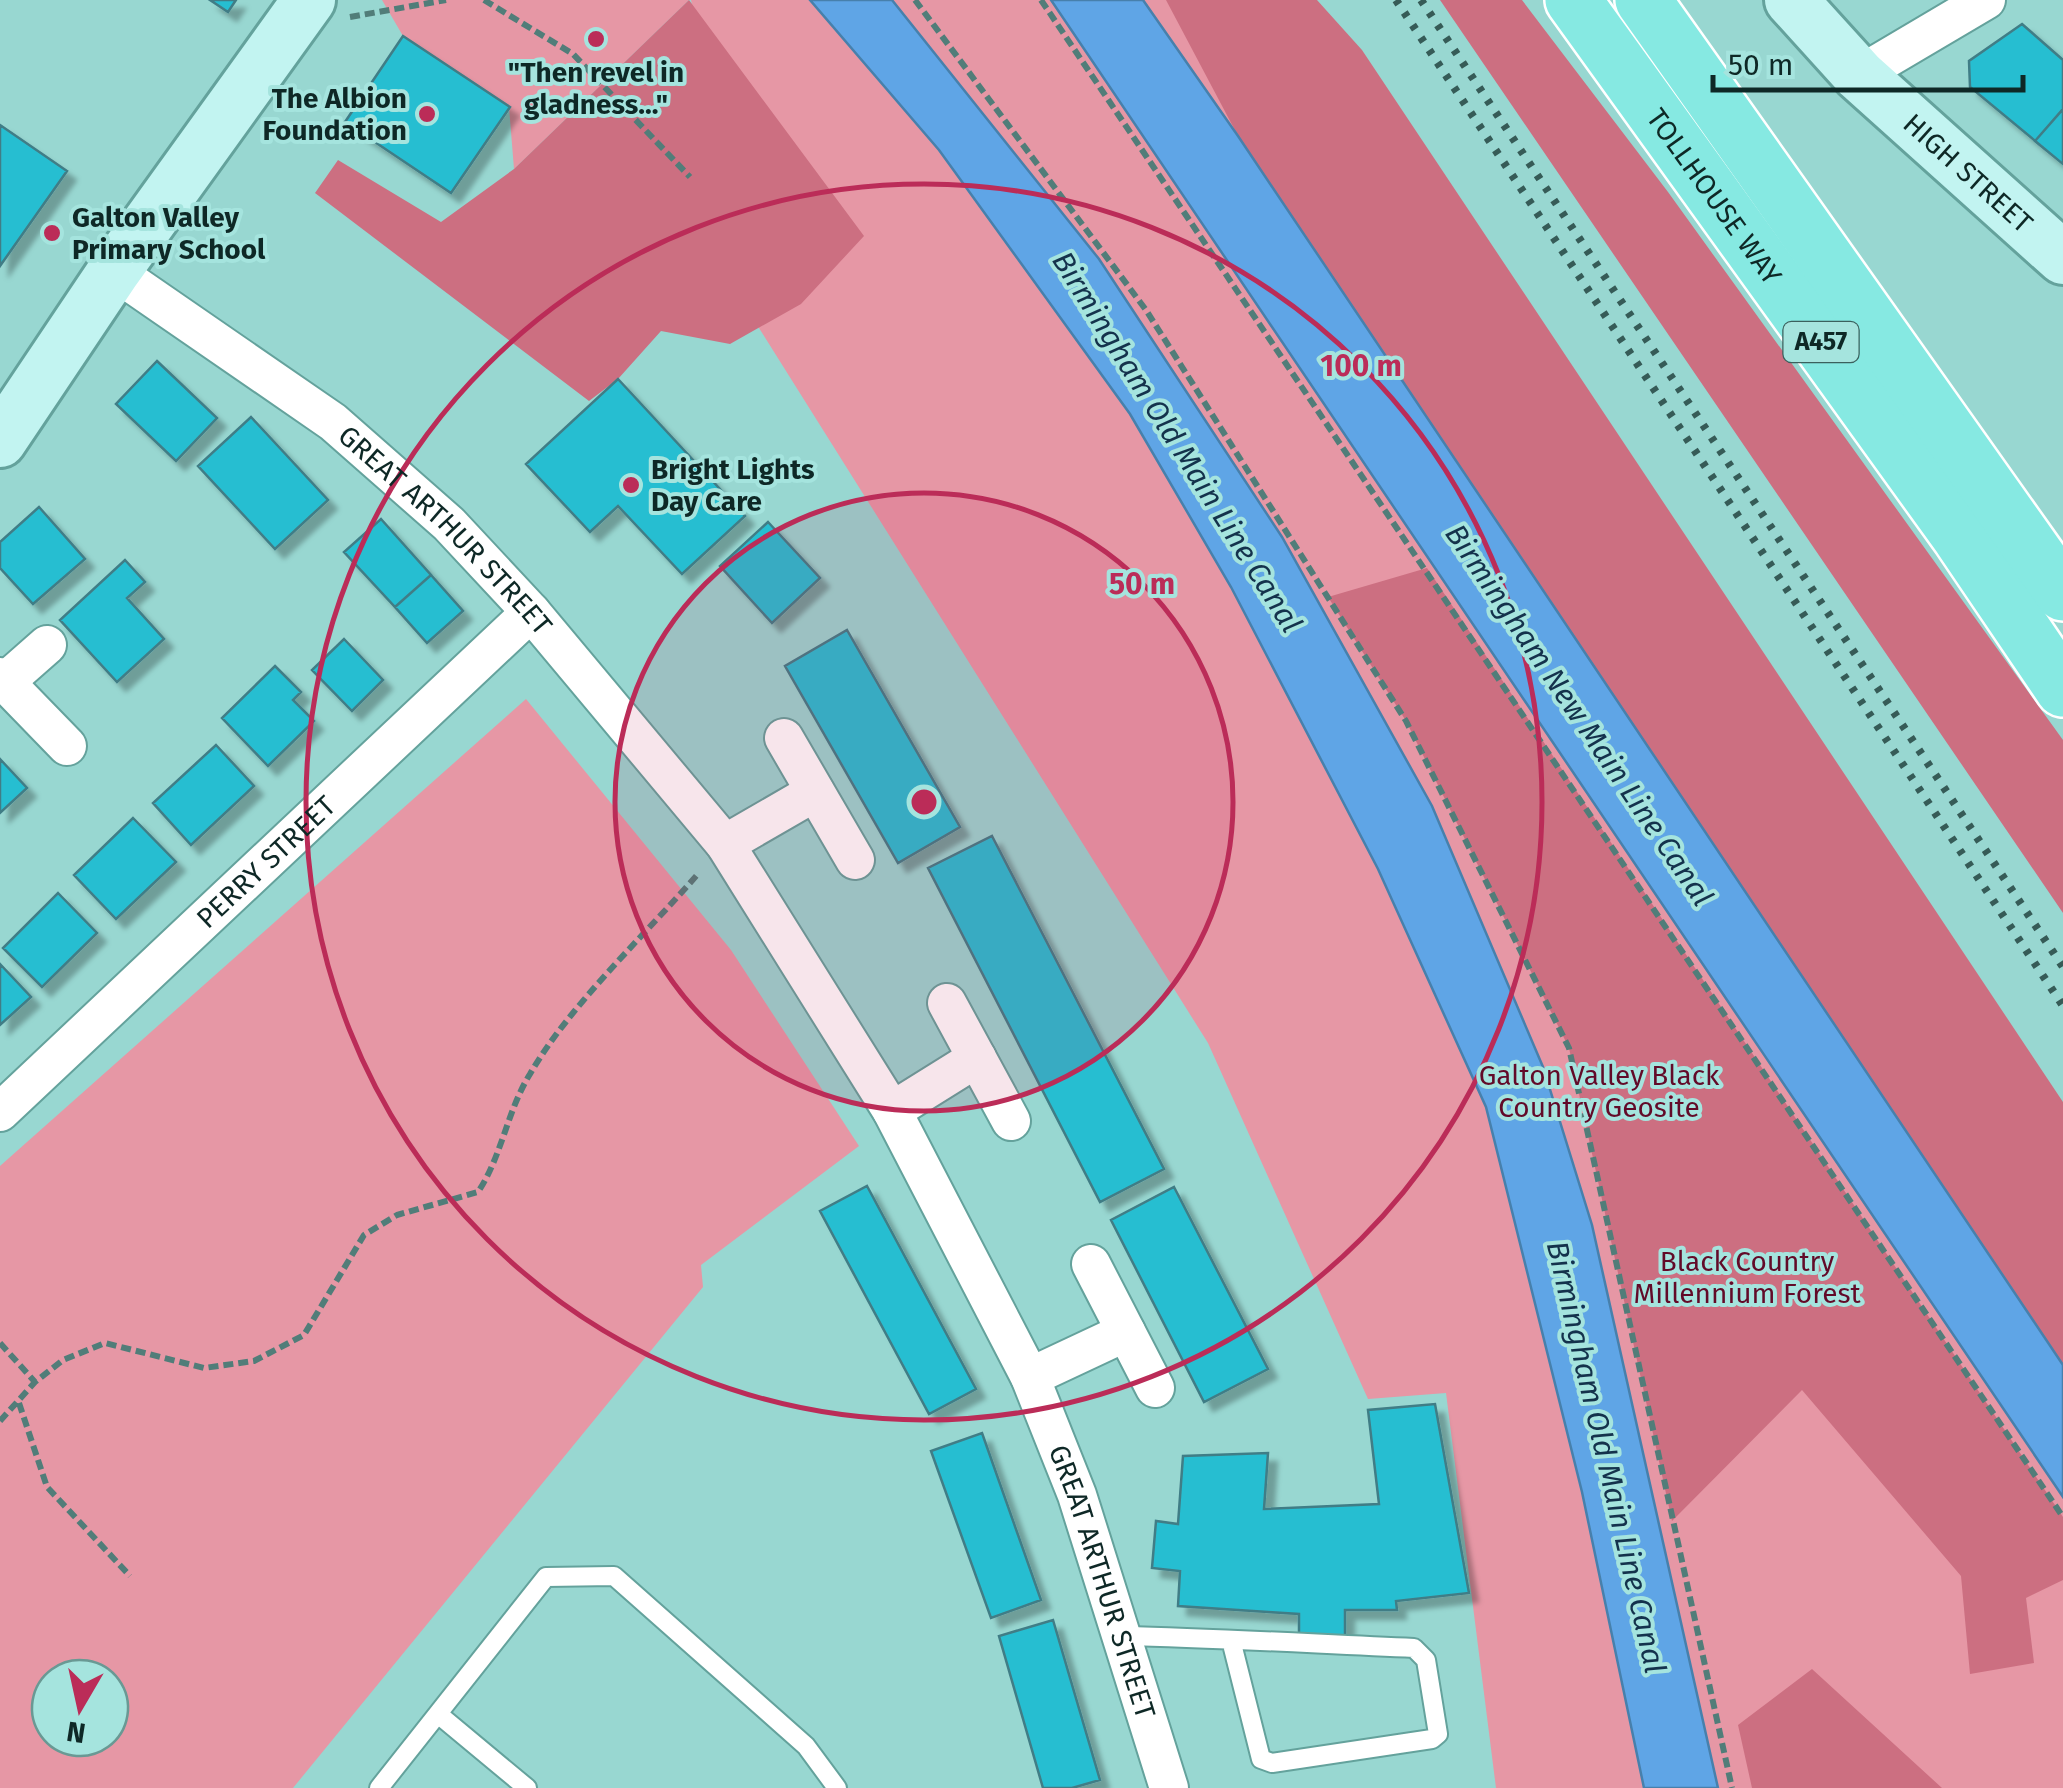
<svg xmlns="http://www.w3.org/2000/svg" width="2063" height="1788" viewBox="0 0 2063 1788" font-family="'Fira Sans',sans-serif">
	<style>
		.green { fill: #e697a5; fill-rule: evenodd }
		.forest { fill: #cc6f81 }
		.water { fill: #5fa5e6; stroke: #4780ac; stroke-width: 2.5 }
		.building { fill: #28bed1; stroke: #407d86; stroke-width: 2.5; filter: url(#shadow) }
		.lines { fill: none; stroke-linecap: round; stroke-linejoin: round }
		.lane-casing { stroke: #64a29c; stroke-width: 22 }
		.street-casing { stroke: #64a29c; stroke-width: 42 }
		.secondary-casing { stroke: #64a29c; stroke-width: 58 }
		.primary-casing { stroke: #fff; stroke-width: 60 }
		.path { stroke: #517d79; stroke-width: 6; stroke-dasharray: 10 5; stroke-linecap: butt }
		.lane { stroke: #fff; stroke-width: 18 }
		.street { stroke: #fff; stroke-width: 38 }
		.secondary { stroke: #c2f4f1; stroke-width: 52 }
		.primary { stroke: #86e9e2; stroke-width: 55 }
		.rail { stroke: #365b57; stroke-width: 8; stroke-dasharray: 5 10; stroke-linecap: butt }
		.ring { fill: none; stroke: #bb2c58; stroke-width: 5 }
		.poi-dot { fill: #bb2c58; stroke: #a5e4de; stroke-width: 4 }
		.labels { text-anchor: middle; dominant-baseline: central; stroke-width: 8; stroke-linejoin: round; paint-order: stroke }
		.shield { fill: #a5e4de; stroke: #3b605d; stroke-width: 2.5 }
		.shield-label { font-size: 25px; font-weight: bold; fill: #0e2826 }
		.poi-label { font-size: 28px; font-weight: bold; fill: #0e2826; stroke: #a5e4de; text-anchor: start }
		.street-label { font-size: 28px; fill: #0e2826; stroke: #a5e4de }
		.park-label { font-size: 28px; fill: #620a28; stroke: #a5e4de }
		.water-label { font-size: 30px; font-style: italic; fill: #14324c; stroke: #a5e4de }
		.centre { fill: #bb2c58; stroke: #a5e4de; stroke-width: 5 }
		.ring-label { font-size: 30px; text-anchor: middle; font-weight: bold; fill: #bb2c58; stroke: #a5e4de; stroke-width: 8; stroke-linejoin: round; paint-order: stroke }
	</style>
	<defs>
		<filter id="shadow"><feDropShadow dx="9" dy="9" stdDeviation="2.5" flood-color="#0004"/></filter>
	</defs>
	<rect width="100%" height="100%" fill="#98d7d1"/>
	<path class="green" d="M382,0H689L514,169L509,107L403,36Z
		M691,0H1306L2063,1193V1788H1496L1446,1393L1368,1399L1208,1043L759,328Z
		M526,699L731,950L859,1146L701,1265L703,1287L293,1788H0V1166ZM50,1678H110V1738H50Z"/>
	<path class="forest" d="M689,0L864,236L801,304L730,344L661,331L618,379L589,401L315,193L338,160L441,222L514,169Z
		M1166,0H1317L1362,50L2063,1102V1369L1238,136Z
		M1440,0H1522L1668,192L2063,740V913Z
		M1427,568L2063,1517V1580L2026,1598L2034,1663L1970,1674L1961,1576L1802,1390L1672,1521L1569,1048L1406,721L1328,597Z
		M1812,1669L1942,1788H1752L1738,1725Z"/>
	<path class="water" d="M810,0H892L1099,259L1282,537L1432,806L1543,1067L1592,1225L1718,1788H1644L1582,1492L1486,1107L1378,869L1231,587L1130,414L939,150Z
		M1051,0H1143L1238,136L2063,1365V1497Z"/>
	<path class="building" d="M210,0H236L228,12Z
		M2022,24L2063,60V164L1970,87L1969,61Z
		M403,36L510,107L451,193L345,122Z
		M2063,109V164L2035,141Z
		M0,125L67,171L0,266Z
		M157,361L217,418L176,461L116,404Z
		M618,379L745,516L682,574L618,506L590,532L526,464Z
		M251,417L328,500L275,549L198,466Z
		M39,507L85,559L33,604L0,568V542Z
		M381,519L431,575L395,607L344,552Z
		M768,522L820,578L772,623L720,566Z
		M125,560L145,582L127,598L164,639L117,682L60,620Z
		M431,575L463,611L427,643L395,607Z
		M847,630L960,827L898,863L785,666Z
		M344,639L383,680L352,711L312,670Z
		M275,666L301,692L293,700L314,721L268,766L222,718Z
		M216,745L254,786L191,845L153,803Z
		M0,759L27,788L0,813Z
		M133,818L176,862L116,919L74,875Z
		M992,836L1164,1169L1100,1202L928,868Z
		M58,893L97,933L42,987L3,948Z
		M0,964L31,997L0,1025Z
		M867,1186L976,1389L929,1414L820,1211Z
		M1174,1187L1268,1369L1204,1402L1111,1220Z
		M1435,1404L1469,1593L1396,1601L1397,1610H1345V1641L1299,1637V1614L1178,1606L1180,1571L1152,1568L1156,1521L1178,1524L1183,1456L1268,1453L1264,1509L1379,1504L1368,1410Z
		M982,1433L1041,1600L991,1618L931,1451Z
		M1053,1620L1100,1780L1072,1788H1043L999,1636Z"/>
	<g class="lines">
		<defs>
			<path id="lane" d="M1123,1636C1220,1638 1317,1644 1414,1648L1426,1660L1438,1734L1432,1739L1272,1763L1261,1759L1231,1640
				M438,1714L527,1788
				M379,1788L546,1577L614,1576L806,1746L837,1788"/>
			<g id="street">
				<path d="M1859,75L1986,0"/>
				<path id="s1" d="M114,271L333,422L449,524L531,612L725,844L892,1111L1030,1377L1077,1495L1169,1788"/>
				<path d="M0,677L67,746"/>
				<path d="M5,682L47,645"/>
				<path d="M784,738L855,860"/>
				<path d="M725,844L815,792"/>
				<path d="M947,1003L1011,1121"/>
				<path d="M892,1111L977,1058"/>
				<path id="s2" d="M0,1112L531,612"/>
				<path d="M1091,1264L1155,1388"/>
				<path d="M1030,1377L1126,1332"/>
			</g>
			<g id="secondary">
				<path id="s3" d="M1791,0L1859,75L2063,258"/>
				<path d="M0,441L114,271L309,0"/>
			</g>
			<g id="primary">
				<path id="s4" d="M1573,0L1960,537L2063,689"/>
				<path d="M1643,0L2063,593"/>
			</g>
		</defs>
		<use href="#lane" class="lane-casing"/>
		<use href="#street" class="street-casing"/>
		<use href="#secondary" class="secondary-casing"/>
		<use href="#primary" class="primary-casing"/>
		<path class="path" d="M484,0L573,54L690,177
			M915,0L1146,310L1406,721L1569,1048L1732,1788
			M1041,0L2063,1517
			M350,17L446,0
			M0,1343L35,1382
			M19,1403L47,1487L130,1576
			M0,1421L35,1382L63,1360L105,1343L204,1368L254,1361L304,1335L364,1235L397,1215L478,1192C502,1156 507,1111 530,1074C569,1006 645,935 697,875"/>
		<use href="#lane" class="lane"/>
		<use href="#street" class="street"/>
		<use href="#secondary" class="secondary"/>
		<use href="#primary" class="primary"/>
		<path class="rail" d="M1396,0L2063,1006
			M1421,0L2063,967"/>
	</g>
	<circle cx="924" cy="802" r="309" fill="#bb2c58" fill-opacity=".12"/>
	<g class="ring">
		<circle cx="924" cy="802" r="309"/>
		<circle cx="924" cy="802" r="618"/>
	</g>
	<g class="poi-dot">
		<circle cx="596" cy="39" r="10"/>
		<circle cx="427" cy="114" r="10"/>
		<circle cx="52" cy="233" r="10"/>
		<circle cx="631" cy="485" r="10"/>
	</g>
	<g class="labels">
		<rect class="shield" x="1783.5" y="322" width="75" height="40" rx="8"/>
		<g class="shield-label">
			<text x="1821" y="342">A457</text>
		</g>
		<g class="poi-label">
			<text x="596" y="72" text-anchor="middle">"Then revel in<tspan x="596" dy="32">gladness..."</tspan></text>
			<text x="407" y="98" text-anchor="end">The Albion<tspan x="407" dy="32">Foundation</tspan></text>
			<text x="72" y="217">Galton Valley<tspan x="72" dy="32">Primary School</tspan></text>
			<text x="651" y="469">Bright Lights<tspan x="651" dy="32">Day Care</tspan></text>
		</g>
		<g class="street-label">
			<text stroke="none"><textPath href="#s3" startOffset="248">HIGH STREET</textPath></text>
			<text stroke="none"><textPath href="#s4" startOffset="242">TOLLHOUSE WAY</textPath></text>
			<text stroke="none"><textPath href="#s1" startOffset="422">GREAT ARTHUR STREET</textPath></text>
			<text stroke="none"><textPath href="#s2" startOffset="365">PERRY STREET</textPath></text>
			<text stroke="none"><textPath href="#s1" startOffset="1675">GREAT ARTHUR STREET</textPath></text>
		</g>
		<g class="park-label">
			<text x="1599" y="1075">Galton Valley Black<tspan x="1599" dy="32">Country Geosite</tspan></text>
			<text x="1747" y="1261">Black Country<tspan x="1747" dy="32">Millennium Forest</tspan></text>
		</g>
		<g class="water-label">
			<text transform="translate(1177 442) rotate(58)">Birmingham Old Main Line Canal</text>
			<text transform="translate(1579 715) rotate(56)">Birmingham New Main Line Canal</text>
			<text transform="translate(1606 1457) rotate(77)">Birmingham Old Main Line Canal</text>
		</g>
	</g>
	<circle cx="924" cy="802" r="15" class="centre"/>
	<g class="ring-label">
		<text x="1361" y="376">100 m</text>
		<text x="1142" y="594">50 m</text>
	</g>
	<g transform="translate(80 1708) rotate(189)"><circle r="48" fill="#a5e4de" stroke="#699994" stroke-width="2.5"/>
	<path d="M0-8L18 38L0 25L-18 38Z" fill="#bb2c58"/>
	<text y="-15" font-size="28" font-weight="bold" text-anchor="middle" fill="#0e2826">N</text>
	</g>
	<path d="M1713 75v15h310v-15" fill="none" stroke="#0e2826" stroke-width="5"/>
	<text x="1728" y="75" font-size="30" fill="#0e2826" stroke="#a5e4de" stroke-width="8" paint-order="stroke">50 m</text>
</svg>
